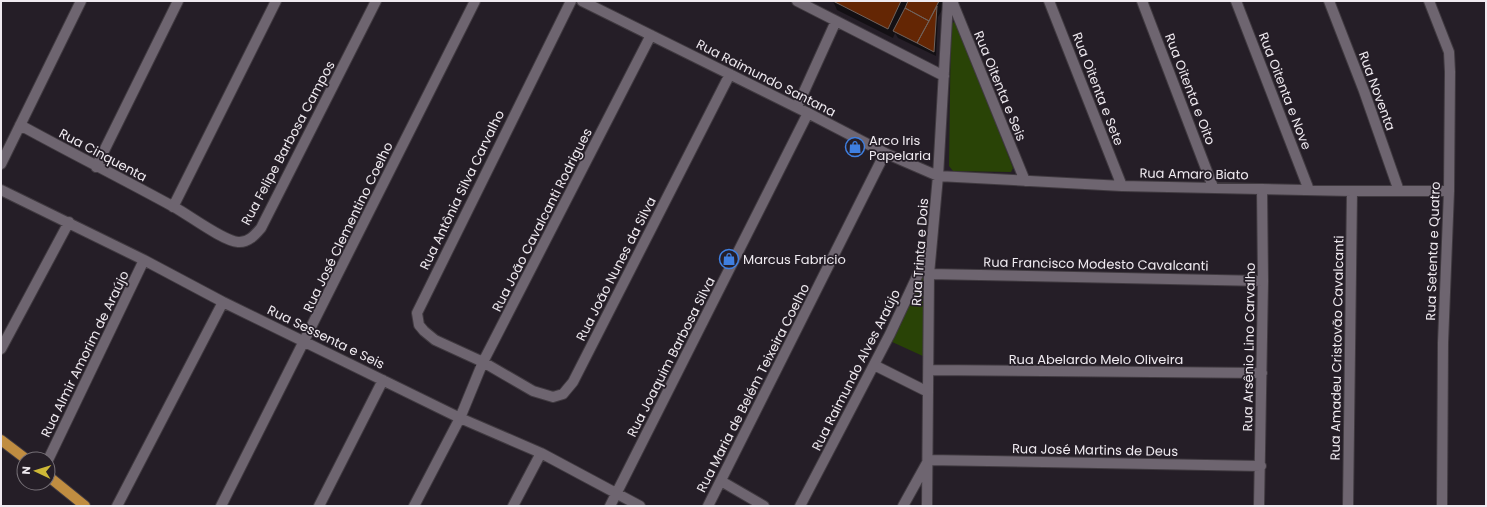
<svg xmlns="http://www.w3.org/2000/svg" width="1487" height="507" viewBox="0 0 1487 507" font-family="Poppins,sans-serif">
	<style>
		.green { fill: #294306 }
		.shadow { fill: #0007 }
		.building { fill: #642604; stroke: #70625c }
		.lines { fill: none; stroke-linecap: round; stroke-linejoin: round }
		.minor-casing { stroke: #403a40; stroke-width: 12 }
		.primary-casing { stroke: #403a40; stroke-width: 12 }
		.minor { stroke: #6e6570; stroke-width: 10 }
		.primary { stroke: #c08d41; stroke-width: 10 }
		.labels { text-anchor: middle; dominant-baseline: central; stroke-width: 3.5; stroke-linejoin: round; paint-order: stroke }
		.street-label { font-size: 13px; fill: #efeaf0; stroke: #251e27 }
		.poi-label { font-size: 13px; fill: #efeaf0; stroke: #251e27; text-anchor: start }
	</style>
	<rect width="100%" height="100%" fill="#251e27"/>
	<path class="green" d="M954,22L957,23L1013,168L1011,172L953,171L949,166L951,24Z
		M925,270V357L890,341Z"/>
	<path class="shadow" d="M833,1H945L946,3L938,17L936,56L898,38L895,33L893,38L837,10Z"/>
	<path class="building" d="M833,1H901L888,29Z
		M908,1H939L929,21L905,8Z
		M937,6L934,52L917,43Z
		M905,8L929,21L917,43L893,31Z"/>
	<g class="lines">
		<defs>
			<path id="minor" d="M571,1L417,313L419,325L424,331L435,340L483,362L533,391L553,397L563,394L573,382L730,74
				M582,1L808,113L885,153L938,176L1122,186L1352,191H1449
				M797,1L944,76
				M952,1L1025,181
				M1049,1L1122,186
				M1142,1L1213,187
				M1236,1L1309,190
				M1329,1L1364,91L1399,191
				M1429,1L1449,52L1450,72L1449,191L1443,343L1442,506
				M797,107L836,21
				M20,125C71,153 123,179 174,207C189,215 223,241 238,242C248,243 255,235 261,228L376,1
				M1,164L81,1
				M96,167L178,1
				M1,190L144,260L223,302L460,418L541,453L640,506
				M173,207L276,1
				M929,274L1263,281
				M1,349L69,222
				M874,365L928,392
				M929,370L1262,373
				M48,460L144,260
				M928,460L1261,466
				M721,481L764,506
				M117,506L223,302
				M221,506L475,1
				M319,506L383,380
				M414,506L460,418L483,362L651,35
				M513,506L541,453
				M610,506L808,113
				M708,506L885,153
				M800,506L890,334L928,253
				M903,506L928,461
				M927,506L929,274L938,176L948,1
				M1259,506L1263,281L1262,189
				M1348,506L1352,191"/>
			<path id="primary" d="M1,440L26,459
				M48,476L85,506"/>
		</defs>
		<use href="#minor" class="minor-casing"/>
		<use href="#primary" class="primary-casing"/>
		<use href="#minor" class="minor"/>
		<use href="#primary" class="primary"/>
	</g>
	<defs>
		<symbol id="shop-ring" viewBox="-11 -11 22 22"><circle r="9.5" fill="#251e27" stroke="#3f7fe0" stroke-width="1.5"/><path d="M-5-2.5h2.3a2.7 3.5 0 0 1 5.4 0H5L5.5 6h-11ZM-1.5-2.5h3a1.5 2.3 0 0 0-3 0Z" fill="#3f7fe0"/></symbol>
	</defs>
	<g fill-rule="evenodd">
		<use href="#shop-ring" x="844" y="136" width="22" height="22"/>
		<use href="#shop-ring" x="718" y="248" width="22" height="22"/>
	</g>
	<g class="labels">
		<g class="street-label">
			<text transform="translate(766 78) rotate(27)">Rua Raimundo Santana</text>
			<text transform="translate(1000 86) rotate(68)">Rua Oitenta e Seis</text>
			<text transform="translate(1098 89) rotate(69)">Rua Oitenta e Sete</text>
			<text transform="translate(1190 89) rotate(69)">Rua Oitenta e Oito</text>
			<text transform="translate(1285 91) rotate(69)">Rua Oitenta e Nove</text>
			<text transform="translate(1377 91) rotate(70)">Rua Noventa</text>
			<text transform="translate(288 143) rotate(-62)">Rua Felipe Barbosa Campos</text>
			<text transform="translate(103 155) rotate(28)">Rua Cinquenta</text>
			<text transform="translate(1194 174) rotate(1)">Rua Amaro Biato</text>
			<text transform="translate(462 190) rotate(-64)">Rua Antônia Silva Carvalho</text>
			<text transform="translate(542 220) rotate(-63)">Rua João Cavalcanti Rodrigues</text>
			<text transform="translate(348 227) rotate(-64)">Rua José Clementino Coelho</text>
			<text transform="translate(1433 251) rotate(-88)">Rua Setenta e Quatro</text>
			<text transform="translate(920 252) rotate(-86)">Rua Trinta e Dois</text>
			<text transform="translate(1096 264) rotate(1)">Rua Francisco Modesto Cavalcanti</text>
			<text transform="translate(616 269) rotate(-63)">Rua João Nunes da Silva</text>
			<text transform="translate(326 337) rotate(26)">Rua Sessenta e Seis</text>
			<text transform="translate(1249 347) rotate(-89)">Rua Arsênio Lino Carvalho</text>
			<text transform="translate(1337 348) rotate(-89)">Rua Amadeu Cristovão Cavalcanti</text>
			<text transform="translate(85 354) rotate(-64)">Rua Almir Amorim de Araújo</text>
			<text transform="translate(671 357) rotate(-63)">Rua Joaquim Barbosa Silva</text>
			<text x="1096" y="359">Rua Abelardo Melo Oliveira</text>
			<text transform="translate(856 370) rotate(-63)">Rua Raimundo Alves Araújo</text>
			<text transform="translate(753 388) rotate(-63)">Rua Maria de Belém Teixeira Coelho</text>
			<text transform="translate(1095 450) rotate(1)">Rua José Martins de Deus</text>
		</g>
		<g class="poi-label">
			<text x="869" y="140">Arco Iris<tspan x="869" dy="15">Papelaria</tspan></text>
			<text x="743" y="259">Marcus Fabricio</text>
		</g>
	</g>
	<rect width="1487" height="507" fill="none" stroke="#efeaf0" stroke-width="4"/>
	<g transform="translate(36 471) rotate(274)"><circle r="19" fill="#251e27" stroke="#767077"/>
	<path d="M0-3L7 15L0 10L-7 15Z" fill="#ceb837"/>
	<text y="-6" font-size="11" font-weight="bold" text-anchor="middle" fill="#efeaf0">N</text>
	</g>
</svg>
